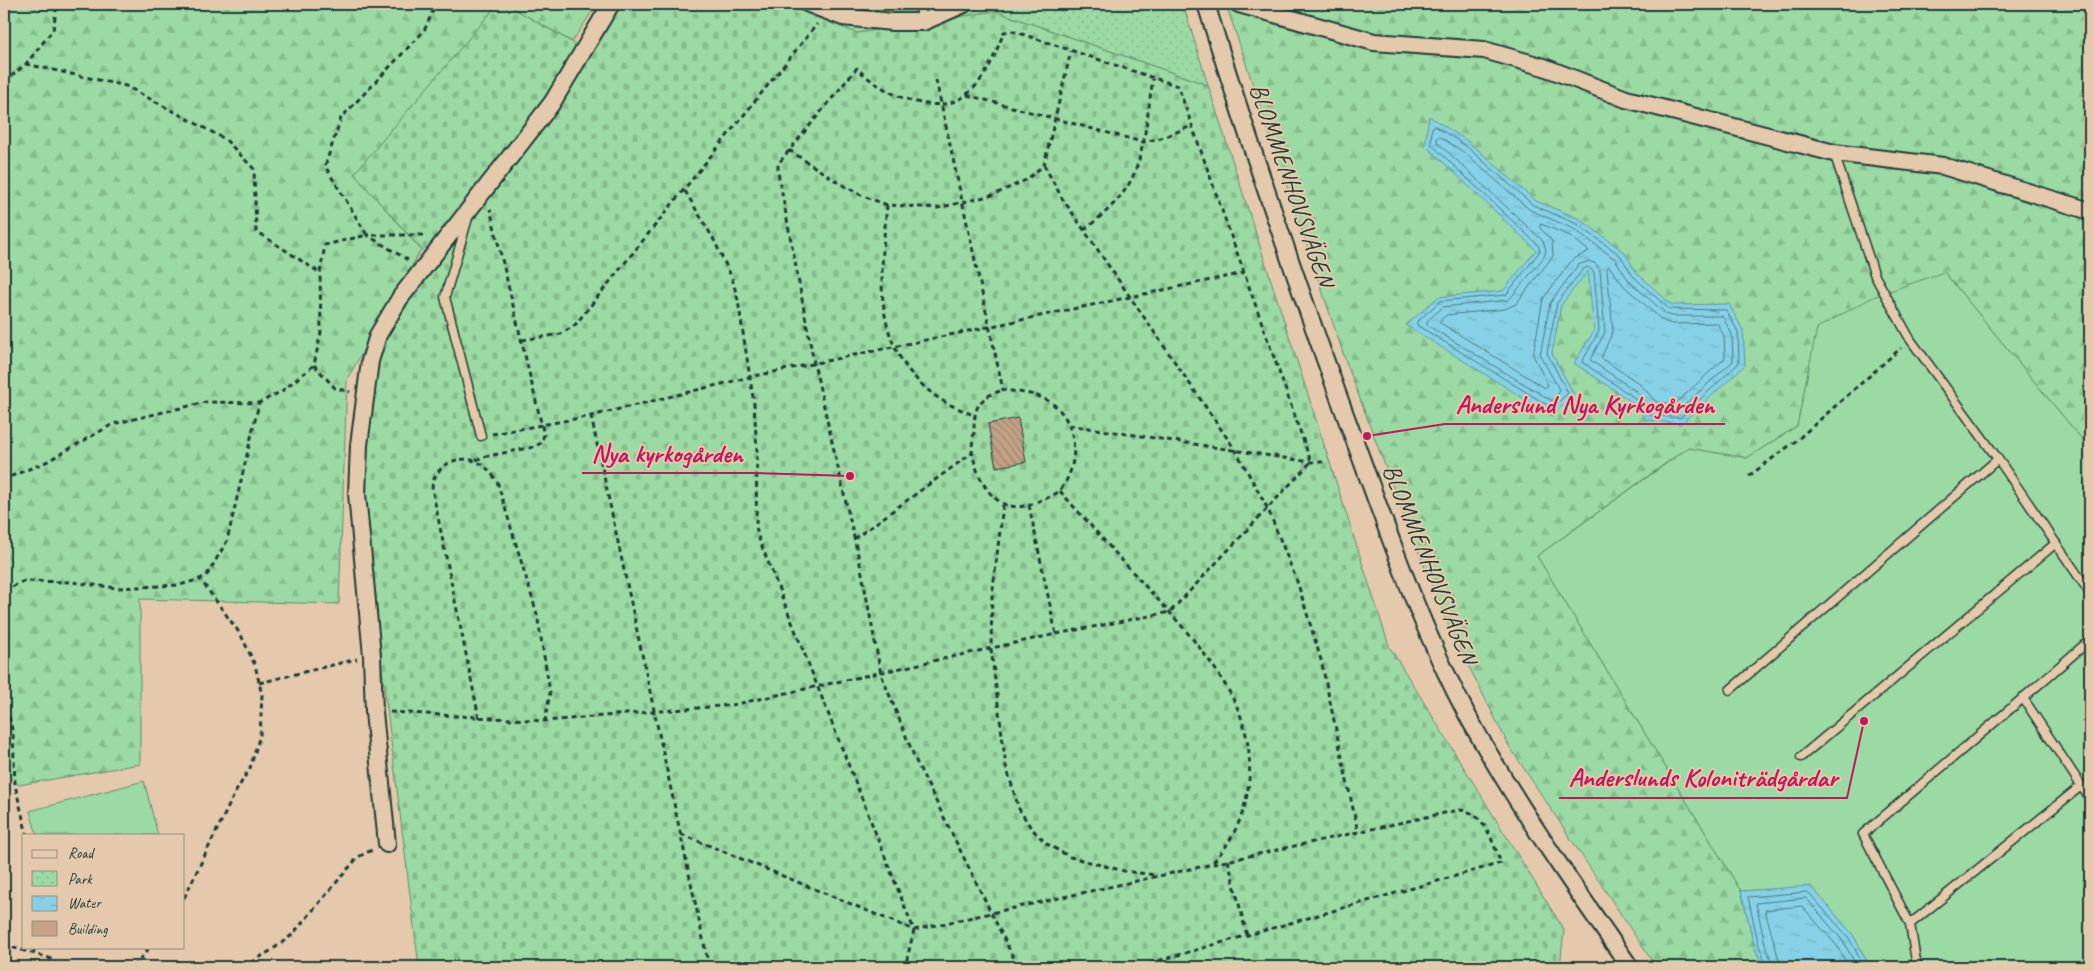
<svg xmlns="http://www.w3.org/2000/svg" width="2094" height="971" viewBox="0 0 2094 971" font-family="Caveat,sans-serif">
	<style>
		.forest { fill: url(#forest-firs); stroke: #5d8c6c }
		.cemetery { fill: url(#cemetery-stones); stroke: #5d8c6c }
		.park { fill: url(#park-dots); stroke: #5d8c6c }
		.garden { fill: #9bdaa4; stroke: #5d8c6c }
		.water { fill: url(#water-ripples); stroke: #5d96a0 }
		.lines { fill: none; stroke-linecap: round; stroke-linejoin: round }
		.shore { stroke: #49787c; stroke-width: 1 }
		.building { fill: url(#building-back-hatch); stroke: #1f3d34 }
		.service-casing { stroke: #1f3d34; stroke-width: 11 }
		.minor-casing { stroke: #1f3d34; stroke-width: 20 }
		.path { stroke: #1f3d34; stroke-width: 3; stroke-dasharray: 5 4; stroke-linecap: butt }
		.service { stroke: #e5c9ac; stroke-width: 8 }
		.minor { stroke: #e5c9ac; stroke-width: 16 }
		.labels { text-anchor: middle; dominant-baseline: central; stroke-width: 4; stroke-linejoin: round; paint-order: stroke }
		.street-label { font-size: 25px; fill: #1f3d34; stroke: #e5c9ac }
		.leader { fill: none; stroke: #c2185b; stroke-width: 2 }
		.callout-dot { fill: #c2185b; stroke: #e5c9ac; stroke-width: 2 }
		.callout-label { font-size: 26px; text-anchor: middle; font-weight: bold; fill: #c2185b; stroke: #e5c9ac; stroke-width: 4; stroke-linejoin: round; paint-order: stroke }
	</style>
	<defs>
		<pattern id="forest-firs" width="22" height="20" patternUnits="userSpaceOnUse" patternTransform="scale(1.25)"><rect width="22" height="20" fill="#9bdaa4"/><path d="M5 1l3.5 6h-7zM16 11l3.5 6h-7z" fill="#85bc8e"/></pattern>
		<pattern id="cemetery-stones" width="16" height="16" patternUnits="userSpaceOnUse" patternTransform="scale(1.25)"><rect width="16" height="16" fill="#9bdaa4"/><path d="M2 7V4a2 2 0 0 1 4 0v3zM10 15v-3a2 2 0 0 1 4 0v3z" fill="#85bc8e"/></pattern>
		<pattern id="park-dots" width="8" height="8" patternUnits="userSpaceOnUse" patternTransform="scale(1.25)"><rect width="8" height="8" fill="#9bdaa4"/><path d="M2 2h.1M6 6h.1" fill="none" stroke="#85bc8e" stroke-width="1.8" stroke-linecap="round"/></pattern>
		<pattern id="water-ripples" width="26" height="14" patternUnits="userSpaceOnUse" patternTransform="scale(1.25)"><rect width="26" height="14" fill="#87d1e8"/><path d="M2 4q2-2 4 0t4 0M15 11q2-2 4 0t4 0" fill="none" stroke="#74b4c8"/></pattern>
		<pattern id="building-back-hatch" width="6" height="6" patternUnits="userSpaceOnUse" patternTransform="scale(1.25)"><rect width="6" height="6" fill="#c3a286"/><path d="M-1 5l2 2M0 0l6 6M5-1l2 2" fill="none" stroke="#9e856e"/></pattern>
	</defs>
	<rect width="100%" height="100%" fill="#e5c9ac"/>
	<filter id="ink" filterUnits="userSpaceOnUse"><feTurbulence type="fractalNoise" baseFrequency=".02" numOctaves="2"/><feDisplacementMap in="SourceGraphic" scale="10" xChannelSelector="R" yChannelSelector="G"/><feConvolveMatrix kernelMatrix="1 2 1 2 8 2 1 2 1" color-interpolation-filters="sRGB"/></filter>
	<g filter="url(#ink)">
		<path class="forest" d="M4,4H498L355,174L421,250L347,379L339,604L140,599V764L19,785L4,771Z
			M506,4H597L572,42Z
			M1226,4H2090V449L1944,272L1818,328L1797,426L1747,458L1687,448L1537,556L1741,891L1755,948L1763,967H1656L1509,746L1450,629L1402,511L1345,359Z"/>
		<path class="cemetery" d="M498,4H506L592,54L622,4H783L857,33L995,11L1208,85L1389,646L1564,930L1560,967H419L375,612L366,501V451L379,357L388,328L434,263L354,174Z"/>
		<path class="park" d="M783,4H1183L1208,85L995,11L857,33Z"/>
		<path class="garden" d="M1944,272L2090,449V967H1870L1853,935L1811,887L1741,891L1537,556L1688,448L1747,458L1797,426L1817,328L1873,297Z
			M144,781L158,835H37L30,811Z"/>
		<path class="water" d="M1429,116L1469,142L1536,201L1580,219L1624,252L1637,273L1672,305L1729,304L1743,330L1745,365L1681,424L1647,420L1629,400L1574,363L1594,331L1588,271L1561,305L1552,354L1574,394L1552,416L1406,325L1438,297L1503,291L1536,250L1425,145Z
			M1811,886L1853,935L1870,967H1763L1755,948L1741,891Z"/>
		<g class="lines">
			<path class="shore" d="M1435,126L1466,146L1533,205L1577,224L1620,255L1633,276L1669,309L1726,310L1738,332L1739,363L1680,418L1650,415L1632,396L1582,362L1599,331L1594,272L1588,267L1583,269L1557,303L1547,353L1568,393L1552,408L1417,325V322L1440,301L1506,295L1540,251L1538,245L1431,144L1432,128Z
				M1440,137L1462,151L1530,210L1574,229L1615,259L1629,281L1666,314L1672,316H1722L1732,334L1733,361L1678,411L1653,409L1636,391L1590,360L1605,332L1600,270L1596,264L1589,261L1578,265L1550,303L1540,355L1560,391L1552,401L1427,325V321L1443,307L1509,300L1544,257L1546,250L1543,241L1437,142V138Z
				M1541,224L1570,236L1589,251L1572,260L1543,299L1533,355L1548,385L1545,388L1439,322L1446,315L1505,309L1516,304L1553,256L1552,241L1540,228Z
				M1609,266L1624,286L1663,321L1672,324L1717,323L1724,336L1725,358L1675,404L1656,402L1640,384L1601,358L1613,331L1607,269Z
				M1767,967L1759,946L1748,897L1808,892L1849,938L1864,967
				M1774,967L1765,944L1756,903L1806,898L1843,941L1857,967
				M1781,967L1765,910L1802,906L1837,946L1849,967"/>
		</g>
		<path class="building" d="M1018,418L1026,462L996,467L988,424Z"/>
		<g class="lines">
			<defs>
				<path id="service" d="M919,4L923,22
					M1834,153L1875,276L1910,339L1998,459L2090,593
					M468,218L445,297L481,436
					M2090,640L2023,698L2090,799
					M1730,690L1998,459
					M1801,757L2056,543
					M1910,924L2081,786
					M1917,967L1910,924L1863,834L2023,698"/>
				<path id="minor" d="M809,4L843,17L892,22H923L964,4
					M1206,4C1252,153 1303,301 1357,447C1391,540 1423,634 1471,722C1518,807 1574,887 1630,967
					M1239,4L1374,42L1484,50L1544,67L1626,99L1834,153L1943,166L2090,211
					M387,844L374,712L372,656L357,494L359,445L370,361L378,335L400,298L552,103L611,4"/>
			</defs>
			<use href="#service" class="service-casing"/>
			<use href="#minor" class="minor-casing"/>
			<path class="path" d="M26,64L126,86L225,139L254,169L256,231L320,273
				M936,80L1003,390C1019,392 1036,393 1050,402C1078,420 1081,465 1060,490C1056,495 1044,499 1037,502C1001,519 979,487 973,455C971,448 973,439 974,432C974,423 974,411 980,403C987,395 994,393 1003,390
				M4,82L26,64L53,30L57,4
				M967,95L1142,142L1158,139L1192,126
				M789,150L839,183L861,195L887,205L938,208L993,195L1026,180L1044,165L1071,51
				M1044,165L1062,198L1236,451L1268,509L1298,584L1321,660L1358,832
				M685,191L713,238L732,278L738,300L754,404L757,451L756,527L759,539L914,930L905,967
				M887,205C880,278 870,349 937,397C948,405 963,410 975,416
				M1084,230C1099,218 1114,206 1125,190C1145,163 1147,112 1153,79
				M408,260L367,235H427
				M522,340L561,334L575,325L817,24
				M314,365L335,388L350,392
				M591,416L709,967
				M1069,425L1311,462H1327
				M492,434L591,416L750,377L1244,273
				M476,460L483,457L534,447L541,443L544,435L490,209
				M4,474L7,478L46,462L113,424L206,402L259,403
				M1749,476L1797,440L1901,348
				M1060,491C1089,524 1119,557 1149,590C1179,622 1210,656 1231,695C1261,749 1255,820 1211,864
				M1003,505L992,597L991,649L1006,766L1019,809L1031,828L1047,844L1070,857L1124,871L1155,875
				M1029,505L1056,634
				M854,539L972,453
				M4,591L24,581L72,582L116,588L180,585L200,579L207,575L227,541L259,403L282,391L314,365L321,332L320,273L325,245L367,235L325,166L341,118L424,31L436,4
				M259,683L357,659
				M4,690L13,735L15,785L27,835
				M390,712L545,721L732,705L1056,634L1170,612L1311,462L1178,86L1013,31L1004,32C995,54 987,78 967,94C936,120 881,93 857,68L778,164V172L814,363L861,568L881,674L916,761L1018,967
				M479,718L432,488C433,467 457,453 477,462C487,466 491,473 497,481L537,614L550,692L545,721
				M681,834L914,930L1458,810C1485,810 1492,842 1501,863L1136,967
				M1228,860L1247,936
				M184,898L235,793L250,768L260,735L262,695L255,665L241,635L200,579
				M4,945L49,958L60,967
				M34,953V947
				M134,967L150,947
				M243,967L272,950L292,935L358,857L372,850"/>
			<use href="#service" class="service"/>
			<use href="#minor" class="minor"/>
		</g>
	</g>
	<g class="labels">
		<g class="street-label">
			<text transform="translate(1292 185) rotate(71)">BLOMMENHOVSVÄGEN</text>
			<text transform="translate(1430 564) rotate(68)">BLOMMENHOVSVÄGEN</text>
		</g>
	</g>
	<path class="leader" d="M1367 436L1445 424H1725M850 476L753 473H582M1864 721L1847 798H1559"/>
	<g class="callout-dot">
		<circle cx="1367" cy="436" r="5"/>
		<circle cx="850" cy="476" r="5"/>
		<circle cx="1864" cy="721" r="5"/>
	</g>
	<g class="callout-label">
		<text x="1585" y="413">Anderslund Nya Kyrkogården</text>
		<text x="667" y="462">Nya kyrkogården</text>
		<text x="1703" y="786">Anderslunds Koloniträdgårdar</text>
	</g>
	<rect width="2094" height="971" fill="none" stroke="#e5c9ac" stroke-width="20"/>
	<rect x="10" y="10" width="2074" height="951" fill="none" stroke="#1f3d34" stroke-width="2" filter="url(#ink)"/>
	<rect x="22" y="834" width="162" height="115" fill="#e5c9ac" stroke="#96917c"/>
	<rect x="32" y="850" width="25" height="8" fill="#e5c9ac" stroke="#96917c"/>
	<text x="68" y="858" font-size="15" fill="#1f3d34">Road</text>
	<rect x="32" y="871" width="25" height="15" fill="url(#park-dots)" stroke="#96917c"/>
	<text x="68" y="884" font-size="15" fill="#1f3d34">Park</text>
	<rect x="32" y="896" width="25" height="15" fill="url(#water-ripples)" stroke="#96917c"/>
	<text x="68" y="908" font-size="15" fill="#1f3d34">Water</text>
	<rect x="32" y="921" width="25" height="15" fill="#c3a286" stroke="#96917c"/>
	<text x="68" y="934" font-size="15" fill="#1f3d34">Building</text>
</svg>
